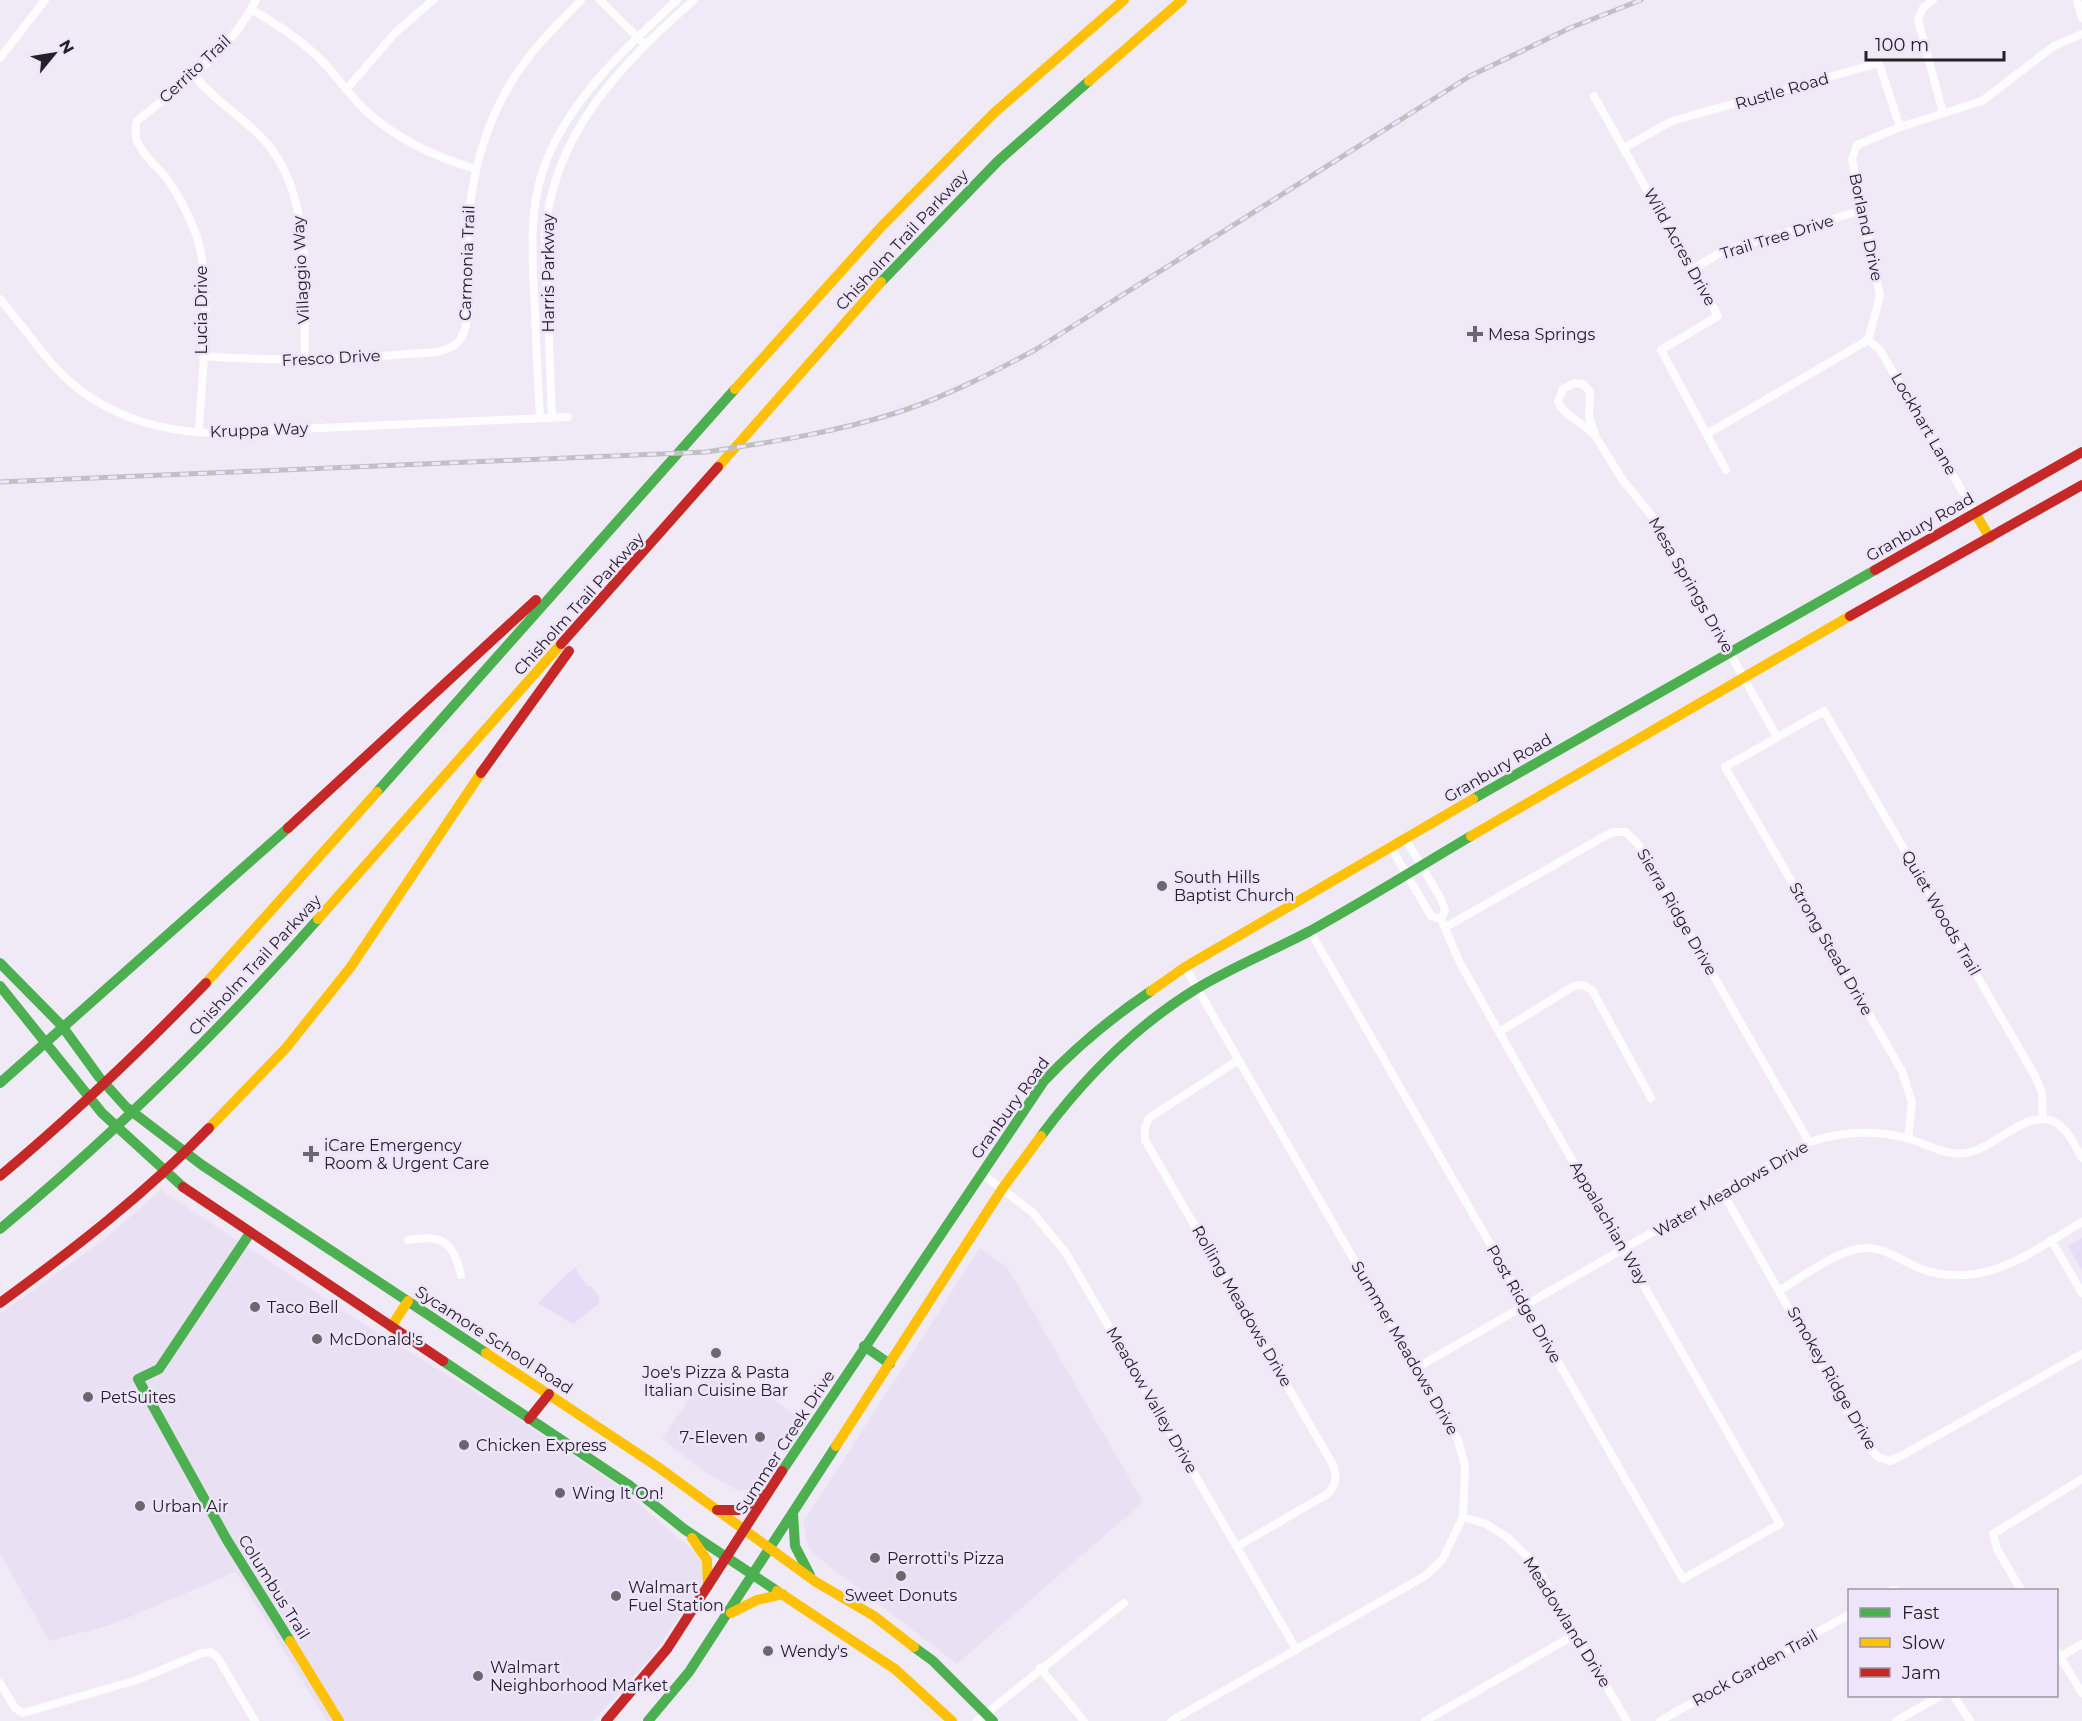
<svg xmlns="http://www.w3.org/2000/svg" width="2082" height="1721" viewBox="0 0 2082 1721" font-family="Montserrat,sans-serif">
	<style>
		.built { fill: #e9e0f4 }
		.green { fill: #e7dcf5 }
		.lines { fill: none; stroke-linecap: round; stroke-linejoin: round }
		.street { stroke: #fdfcfe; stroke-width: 8 }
		.fast { stroke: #4caf50; stroke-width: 10 }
		.slow { stroke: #ffc107; stroke-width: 10 }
		.jam { stroke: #c62828; stroke-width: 10 }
		.rail-casing { stroke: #c0bfc2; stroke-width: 5 }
		.rail { stroke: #eee5fa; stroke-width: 3; stroke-dasharray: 9; stroke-linecap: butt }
		.poi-dot { fill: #6a676f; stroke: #eee5fa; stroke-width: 2 }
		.labels { text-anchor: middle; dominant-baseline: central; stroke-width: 5; stroke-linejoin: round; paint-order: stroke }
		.street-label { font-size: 16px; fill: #232027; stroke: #eee5fa }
		.poi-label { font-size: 16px; fill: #232027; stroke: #eee5fa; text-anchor: start }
	</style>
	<rect width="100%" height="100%" fill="#efeaf5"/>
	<path class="built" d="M161,1190L370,1328L504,1409L618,1486L697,1554L703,1566V1583L651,1657L593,1721H327L236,1572L110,1625L49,1641L0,1553V1314L106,1238Z
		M980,1248L1007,1267L1143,1502L957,1664L811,1552L806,1539L804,1521Z
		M711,1366L756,1395L761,1390L800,1419L754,1487L739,1491L706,1473L662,1439Z"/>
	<path class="green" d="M2082,1238V1270L2068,1246Z
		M575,1267L587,1287L591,1286L600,1298L598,1300L600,1303L573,1324L538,1303Z"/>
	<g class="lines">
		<path class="street" d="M600,0L641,41
			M1933,0L1923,8L1918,20L1943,113
			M2077,0L2082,18
			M251,9C275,23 298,38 318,57C335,73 347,93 364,109C396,139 434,157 476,169
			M0,58L45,0
			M194,75C214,101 242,116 264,140C315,196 303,290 305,361
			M346,90L395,33L433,0
			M1594,96L1718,316L1661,350L1726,470
			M1624,148L1672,121L1879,63L1900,127
			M1693,269L1723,251L1863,210
			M0,299C19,321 36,346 55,367C96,412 153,431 212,433L568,417
			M1868,340L1880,350L1975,513
			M202,356C271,361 337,361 405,354C419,353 438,354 451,347C460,343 464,334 466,325C465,226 465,137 531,54C546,35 564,18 581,0
			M1574,383L1583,384L1590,392L1589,417L1596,437C1585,423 1565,417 1558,402L1563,389Z
			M540,418C538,382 536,346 535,309C532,256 527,202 550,152C578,91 629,45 677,0
			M552,418L545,234C553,133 621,64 694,0
			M199,432C201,376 216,278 193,227C186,210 178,194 167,179C158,167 144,157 138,143C134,136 135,129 137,121C180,86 231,51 256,0
			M1707,434L1868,340L1880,296L1852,159L1857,145L1900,127L1982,101L2054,46L2082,34
			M1596,437L1622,479L1655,520L1777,737
			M1405,838L1441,899L1445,910L1441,919
			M1446,927L1603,837L1614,832H1626L1638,844L1809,1142
			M1310,931L1683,1579L1780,1524L1499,1032L1460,963L1441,919L1431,916L1390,846
			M1499,1032L1574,986L1583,985L1592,990L1651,1098
			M1237,1061L1149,1118L1145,1127V1140L1332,1463C1337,1475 1337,1482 1329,1493L1238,1546
			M1908,1138L1912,1103L1902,1071L1725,767L1824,711L2035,1076L2042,1093L2043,1119
			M981,1173L1032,1212L1066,1253L1296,1649
			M1723,1193L1867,1446L1878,1457L1890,1461L1901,1456L2082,1354
			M408,1240C442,1234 453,1241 461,1275
			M2051,1240L2082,1293
			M1780,1290C1803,1277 1830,1255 1857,1249C1882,1244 1899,1260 1921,1269C1935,1274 1952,1276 1966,1275C2009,1272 2046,1243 2082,1222
			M1418,1367L1809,1142C1842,1132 1876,1129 1909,1139C1928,1144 1947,1157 1966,1153C1993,1149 2024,1112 2050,1120C2067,1126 2074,1144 2082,1158
			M1463,1517L1486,1524L1507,1537L1533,1562L1627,1721
			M1892,1590H1896
			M2021,1590L1997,1549L1993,1534L2082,1479
			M2056,1650L2082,1693
			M2060,1657L2082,1644
			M1040,1668L1084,1721
			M0,1683L15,1708L23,1713L137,1680L202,1653L211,1652L218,1658L255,1721
			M1954,1696L1970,1721
			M977,1721L1124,1603
			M1171,1721L1425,1576L1442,1560L1463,1517L1465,1466L1458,1440L1185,967
			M1425,1721L1576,1634
			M1660,1721L1850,1614
			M1896,1721L1940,1696"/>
		<path class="fast" d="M881,282L998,161L1089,81
			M377,792L735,389
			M1473,799L1875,570
			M0,963L62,1026L99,1077L126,1107L202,1165L486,1353
			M0,986L102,1113L183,1187
			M0,1083L288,828
			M1041,1136C1084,1078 1134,1027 1196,989C1232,967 1272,951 1310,931C1364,901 1417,868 1471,836
			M0,1229C114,1134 220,1031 318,919
			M250,1233L159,1369L138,1379L227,1540L290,1641
			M864,1346L890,1364
			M443,1361L629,1485L684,1529L777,1591
			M782,1471L1044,1081C1077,1046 1111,1018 1151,991
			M793,1513L795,1546L810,1575
			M914,1647L933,1661L993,1721
			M648,1721L689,1672L836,1446"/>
		<path class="slow" d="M1089,81L1182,0
			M735,389L882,226L994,113L1124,0
			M718,467L881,282
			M1975,513L1990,538
			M1471,836L1850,616
			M318,919L561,644
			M206,983L377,792
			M1151,991L1185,967L1473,799
			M209,1128L286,1048L350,968L481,773
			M391,1327L408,1301
			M486,1353L658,1467L816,1582L874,1616L914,1647
			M836,1446L1002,1189L1041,1136
			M692,1538L707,1560L708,1586
			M777,1591L895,1669L952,1721
			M731,1613L757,1600L783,1594
			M290,1641L339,1721"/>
		<path class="jam" d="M1875,570L2082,452
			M1850,616L2082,485
			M561,644L718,467
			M481,773L569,651
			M288,828L536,600
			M0,1176C73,1115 140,1051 206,983
			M183,1187L443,1361
			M0,1303C75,1248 144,1195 209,1128
			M529,1419L549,1394
			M717,1510H739L768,1493
			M606,1721L667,1649L782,1471"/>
		<defs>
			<path id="rail" d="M0,482L706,452C772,442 838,432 902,411C949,395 992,373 1035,350L1470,76L1570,28L1641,0"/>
		</defs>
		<use href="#rail" class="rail-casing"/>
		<use href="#rail" class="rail"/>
	</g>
	<g class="poi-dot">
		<path d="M1472 325h6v6h6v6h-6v6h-6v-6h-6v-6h6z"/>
		<circle cx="1162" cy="886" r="6"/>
		<path d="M308 1145h6v6h6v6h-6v6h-6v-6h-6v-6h6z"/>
		<circle cx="255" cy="1307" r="6"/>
		<circle cx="317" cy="1339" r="6"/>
		<circle cx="716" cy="1353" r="6"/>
		<circle cx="88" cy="1397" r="6"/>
		<circle cx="760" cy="1437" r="6"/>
		<circle cx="464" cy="1445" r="6"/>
		<circle cx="560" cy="1493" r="6"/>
		<circle cx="140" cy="1506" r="6"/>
		<circle cx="875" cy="1558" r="6"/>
		<circle cx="901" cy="1576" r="6"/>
		<circle cx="616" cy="1596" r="6"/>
		<circle cx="768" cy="1651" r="6"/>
		<circle cx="478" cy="1676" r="6"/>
	</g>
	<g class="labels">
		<g class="street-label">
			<text transform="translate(195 69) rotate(-43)">Cerrito Trail</text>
			<text transform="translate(1782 91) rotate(-16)">Rustle Road</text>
			<text transform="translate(1866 227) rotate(78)">Borland Drive</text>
			<text transform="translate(1777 237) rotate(-17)">Trail Tree Drive</text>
			<text transform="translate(902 240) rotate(-47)">Chisholm Trail Parkway</text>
			<text transform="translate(1680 247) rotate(61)">Wild Acres Drive</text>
			<text transform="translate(467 263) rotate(-88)">Carmonia Trail</text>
			<text transform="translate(301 270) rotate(-93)">Villaggio Way</text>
			<text transform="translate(548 273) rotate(-90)">Harris Parkway</text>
			<text transform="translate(201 310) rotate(-90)">Lucia Drive</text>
			<text transform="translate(331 358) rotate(-3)">Fresco Drive</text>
			<text transform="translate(1924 424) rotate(60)">Lockhart Lane</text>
			<text transform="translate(259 430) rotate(-2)">Kruppa Way</text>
			<text transform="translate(1920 527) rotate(-30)">Granbury Road</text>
			<text transform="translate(1691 585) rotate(60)">Mesa Springs Drive</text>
			<text transform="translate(579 604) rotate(-48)">Chisholm Trail Parkway</text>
			<text transform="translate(1498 768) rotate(-30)">Granbury Road</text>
			<text transform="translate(1677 912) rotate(60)">Sierra Ridge Drive</text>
			<text transform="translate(1941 913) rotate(60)">Quiet Woods Trail</text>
			<text transform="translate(1831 949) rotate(60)">Strong Stead Drive</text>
			<text transform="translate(255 965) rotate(-47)">Chisholm Trail Parkway</text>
			<text transform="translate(1010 1108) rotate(-54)">Granbury Road</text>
			<text transform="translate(1731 1189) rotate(-30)">Water Meadows Drive</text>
			<text transform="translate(1609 1223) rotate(60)">Appalachian Way</text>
			<text transform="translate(1524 1304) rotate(60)">Post Ridge Drive</text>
			<text transform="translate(1242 1306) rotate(60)">Rolling Meadows Drive</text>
			<text transform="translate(494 1340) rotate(33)">Sycamore School Road</text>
			<text transform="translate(1405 1348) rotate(60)">Summer Meadows Drive</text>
			<text transform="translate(1832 1378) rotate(60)">Smokey Ridge Drive</text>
			<text transform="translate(1152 1400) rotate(60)">Meadow Valley Drive</text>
			<text transform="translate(785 1442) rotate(-57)">Summer Creek Drive</text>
			<text transform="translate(274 1587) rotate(58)">Columbus Trail</text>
			<text transform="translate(1567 1622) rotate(58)">Meadowland Drive</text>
			<text transform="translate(1755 1668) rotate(-29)">Rock Garden Trail</text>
		</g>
		<g class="poi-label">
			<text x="1488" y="334">Mesa Springs</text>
			<text x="1174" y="877">South Hills<tspan x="1174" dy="18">Baptist Church</tspan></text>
			<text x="324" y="1145">iCare Emergency<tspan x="324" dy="18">Room &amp; Urgent Care</tspan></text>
			<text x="267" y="1307">Taco Bell</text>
			<text x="329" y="1339">McDonald's</text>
			<text x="716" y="1372" text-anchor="middle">Joe's Pizza &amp; Pasta<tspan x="716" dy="18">Italian Cuisine Bar</tspan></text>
			<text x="100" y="1397">PetSuites</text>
			<text x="748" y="1437" text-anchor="end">7-Eleven</text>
			<text x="476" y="1445">Chicken Express</text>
			<text x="572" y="1493">Wing It On!</text>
			<text x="152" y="1506">Urban Air</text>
			<text x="887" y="1558">Perrotti's Pizza</text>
			<text x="628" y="1587">Walmart<tspan x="628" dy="18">Fuel Station</tspan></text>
			<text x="901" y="1595" text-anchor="middle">Sweet Donuts</text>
			<text x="780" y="1651">Wendy's</text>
			<text x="490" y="1667">Walmart<tspan x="490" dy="18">Neighborhood Market</tspan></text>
		</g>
	</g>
	<rect x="1848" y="1589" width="210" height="108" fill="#eee5fa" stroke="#9d96a6" stroke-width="1.5"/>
	<rect x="1860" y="1608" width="30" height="9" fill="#4caf50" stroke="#9d96a6" stroke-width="1.5"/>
	<text x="1902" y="1619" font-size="18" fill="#232027">Fast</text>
	<rect x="1860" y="1638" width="30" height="9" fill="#ffc107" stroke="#9d96a6" stroke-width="1.5"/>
	<text x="1902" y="1649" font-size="18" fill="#232027">Slow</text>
	<rect x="1860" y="1668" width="30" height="9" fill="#c62828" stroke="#9d96a6" stroke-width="1.5"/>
	<text x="1902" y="1679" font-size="18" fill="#232027">Jam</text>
	<g transform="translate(54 54) rotate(60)" stroke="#eee5fa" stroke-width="4.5" paint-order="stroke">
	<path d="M0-4.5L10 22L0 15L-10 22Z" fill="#232027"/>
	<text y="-9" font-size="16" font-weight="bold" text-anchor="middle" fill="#232027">N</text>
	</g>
	<path d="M1866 51v9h138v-9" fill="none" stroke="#232027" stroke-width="3"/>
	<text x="1875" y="51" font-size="18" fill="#232027" stroke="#eee5fa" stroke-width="4.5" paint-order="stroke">100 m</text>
</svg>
